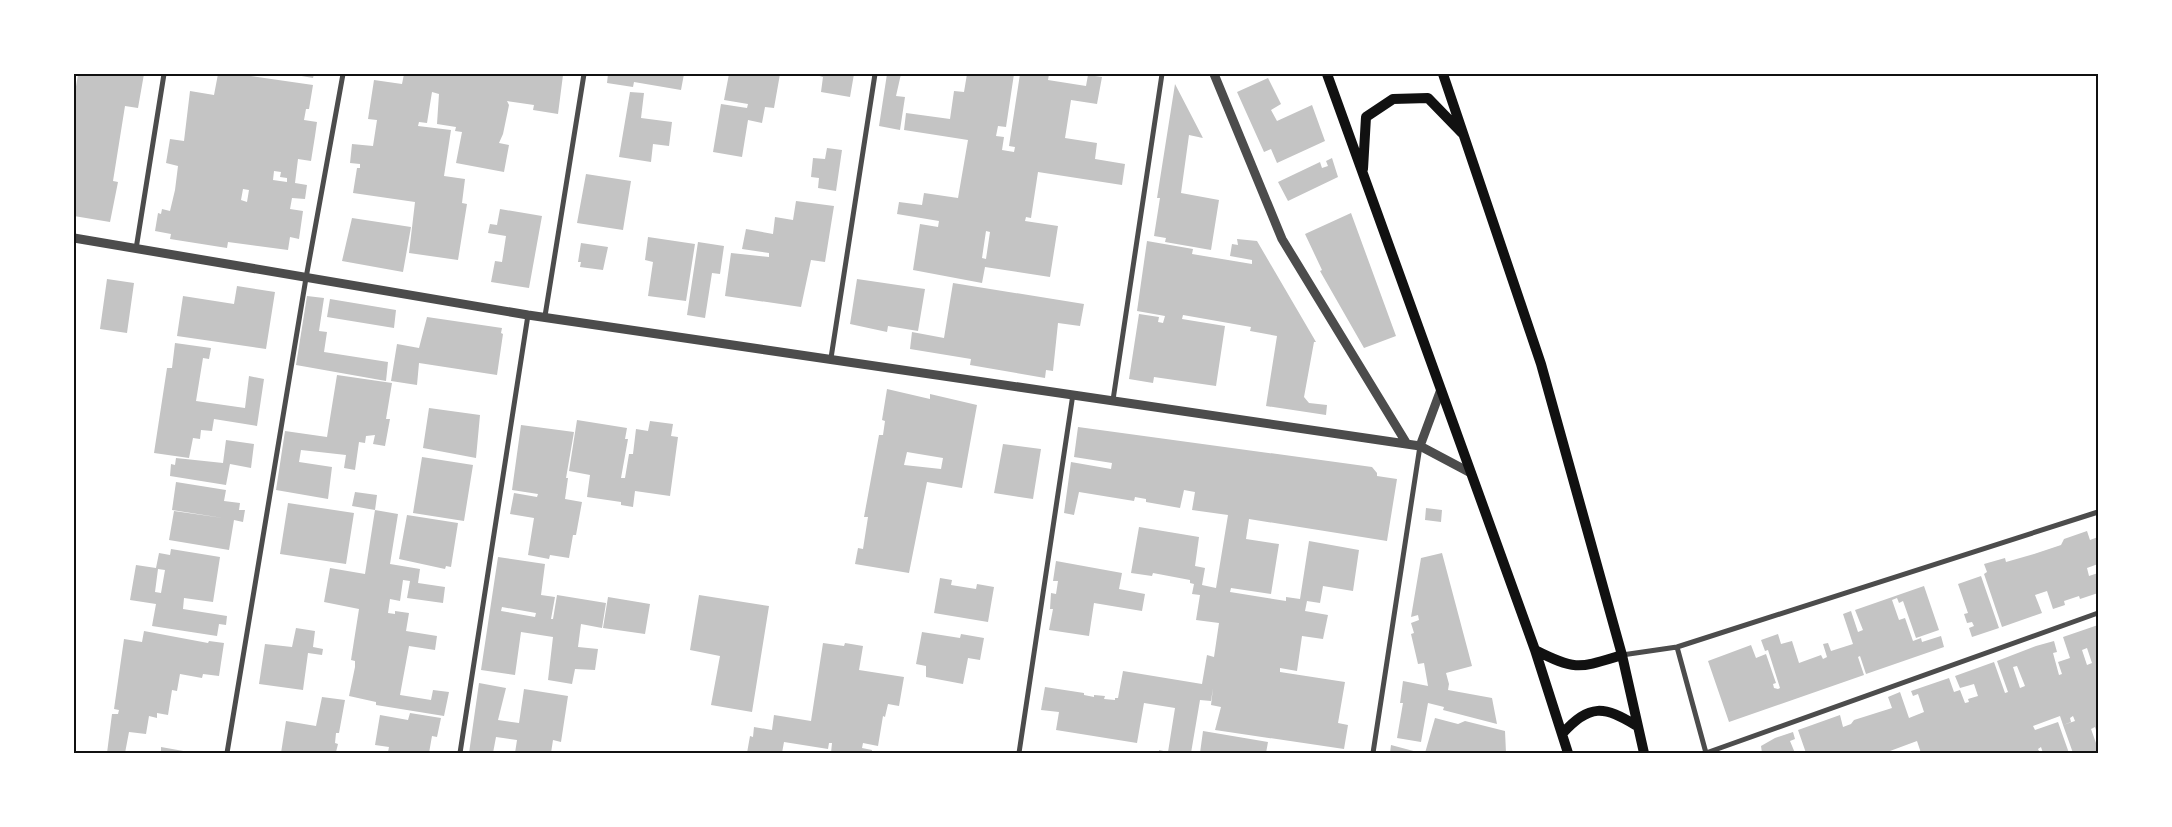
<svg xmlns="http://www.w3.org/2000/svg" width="2172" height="827" viewBox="0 0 2172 827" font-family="Manrope,sans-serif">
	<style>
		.building { fill: #c4c4c4; fill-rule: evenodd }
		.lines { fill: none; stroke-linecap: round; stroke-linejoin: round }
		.minor { stroke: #4c4c4c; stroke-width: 5 }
		.tertiary { stroke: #4c4c4c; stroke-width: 9 }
		.secondary { stroke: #111; stroke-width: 10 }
		.neatline { fill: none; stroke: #111; stroke-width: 2 }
	</style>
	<rect width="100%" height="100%" fill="#fff"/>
	<path class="building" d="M78,74H144L138,108L125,106L113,181L118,182L110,222L74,216V99Z
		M218,74H237L313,85L309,109H306L304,120L317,122L315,136L311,161L298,159L295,183L307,185L305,199L292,198L290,209L303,211L299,239L290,237L288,250L228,242L227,248L170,239L171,234L155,231L158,213L161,214L162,209L170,211L175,190L178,166L166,163L170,139L184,141L190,91L214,95ZM274,171L281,172L280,177L287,178V182L273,180ZM243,189L249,190L247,202L241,200Z
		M290,74H314L313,78Z
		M404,74L563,75L558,114L533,110L534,105L507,101L509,105L503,134L499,143L509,145L504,172L456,163L462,132L455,131L456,127L437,124L439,94L432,92L427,123L419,122L418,126L451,130L444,176L465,179L462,203L467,204L458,260L409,253L415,202L353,193L357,168H360V164L350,163L352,144L373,146L377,120L368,119L374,80L402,84Z
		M608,74H684L681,90L634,82L633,87L607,83Z
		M729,74H780L774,108L765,107L762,123L748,120L742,157L713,152L721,104L747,108L748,104L724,100Z
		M812,74H854L850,97L821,92L823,77Z
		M887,74H901L896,96L905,97L900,130L879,126Z
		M967,74H1014L1006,127L998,126L996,136L1004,137L1002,150L1014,152L1015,147L1009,146L1020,74H1049L1048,80L1086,86L1088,75L1102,77L1097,104L1071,100L1065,138L1097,143L1095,159L1125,164L1122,185L1038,172L1031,218L1026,217L1025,221L1058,226L1050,277L985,267L982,283L913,270L920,224L938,227L939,221L897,214L899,202L922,205L924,193L958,198L968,140L904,130L906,113L950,119L954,91L964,92ZM986,231L990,232L986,259L982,258Z
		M1268,78L1281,104L1271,110L1277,121L1312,105L1325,141L1277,163L1271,149L1264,152L1237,92Z
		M1175,84L1203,138L1189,135L1181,193L1219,200L1211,250L1165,242L1166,238L1154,236L1160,198H1157Z
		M630,92L644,93L641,118L672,122L669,146L653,144L651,162L619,157Z
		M827,148L842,150L836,191L818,188L819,178L811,177L813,158L825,159Z
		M1332,158L1338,177L1288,201L1278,182L1320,162L1322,168L1328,166L1326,161Z
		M586,174L631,181L623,230L577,223Z
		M796,201L834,206L825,262L811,260L801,307L725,296L731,253L769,257V253L742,249L746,229L773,234L775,217L793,220Z
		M500,209L542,216L529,288L491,282L495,261L502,262L506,236L488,233L490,224L497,225Z
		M1351,213L1396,336L1364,348L1320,271L1322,270L1305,234Z
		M352,218L411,227L403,272L342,261Z
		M648,237L695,244L686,301L648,296L653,262L645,260Z
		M1237,239L1257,241L1316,342H1314L1304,397L1309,403L1327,405L1326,415L1266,406L1277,336L1250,331L1251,327L1183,315L1182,319L1225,326L1216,386L1154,377L1153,383L1129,379L1139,314L1159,317L1158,322L1163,323L1165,316L1137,311L1147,241L1193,249L1192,254L1252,264V260L1230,256L1232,244L1238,245Z
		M698,242L724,246L720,274L712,273L705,318L687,315Z
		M581,243L608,247L603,270L580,267L581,262H578Z
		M107,279L134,283L127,333L100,329Z
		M857,279L925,289L918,331L888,326L887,332L850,324Z
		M953,283L1084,304L1080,326L1058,323L1053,371L1046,370L1045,378L970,365L971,359L910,349L912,332L944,338Z
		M237,286L275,292L266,349L177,336L183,296L234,304Z
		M307,296L324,298L319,331L327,332L324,352L388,362L386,381L296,365Z
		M330,299L396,310L394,328L327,317Z
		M427,317L502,328L501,333L503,334L497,375L419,363L417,385L391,381L397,344L419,348Z
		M175,343L211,348L209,359L203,358L196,401L245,408L249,376L264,379L257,426L214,419L212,431L201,430L200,439L193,438L189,458L154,453L167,368H172Z
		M337,375L392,383L386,419H390L385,446L373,444L375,435L366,436L365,443L359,442L355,470L344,468L346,455L301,450L299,462L332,467L328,499L276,490L285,431L327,437Z
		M887,389L930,399V394L977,405L962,488L927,482L909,573L855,564L858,548L863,549L868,517H864L879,435H883L885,421L882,420ZM907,452L943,458L941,469L904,465Z
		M429,408L480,415L476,458L423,448Z
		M577,420L627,428L625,439H628L621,478H625L629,454H633L636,429L648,431L650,421L673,424L671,436L678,437L670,496L635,491L633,507L621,505V502L587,497L590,475L569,471Z
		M521,425L574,432L566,478H568L565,499L582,502L576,535H573L569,558L550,555L549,559L528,555L534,518L510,514L514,493L537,497L538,494L512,490Z
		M1078,427L1372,467L1377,473V476L1397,479L1387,541L1249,519L1246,539L1279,544L1271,594L1231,588L1230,592L1286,601V597L1300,599L1309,541L1359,550L1353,591L1323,586L1320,603L1307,601L1305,611L1328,615L1323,639L1302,636L1297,671L1280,668V672L1345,682L1338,723L1348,725L1344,749L1215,730L1221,707L1211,705L1213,688L1211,701L1200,700L1191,753H1159V750L1168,752L1175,708L1144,703L1137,743L1056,730L1059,712L1041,710L1045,687L1084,693V695L1094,697V695L1105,696L1104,699L1115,700V698H1118L1123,671L1202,684L1207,655L1214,657L1219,623L1196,620L1200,595L1192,594L1194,584L1190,583V580L1153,573L1152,576L1131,573L1139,527L1199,537L1195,566L1205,568L1202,585L1216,588L1228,515L1192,510L1195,492L1184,490L1180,508L1146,502V499L1135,497L1134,501L1079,492L1074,515L1064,513L1071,462L1111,469L1112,463L1074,457Z
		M226,440L254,444L251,468L230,464L226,485L170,476L171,464L175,465L176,458L223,463Z
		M1003,444L1041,449L1033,499L994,493Z
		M422,457L473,465L464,521L413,513Z
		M176,482L226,490L224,501L240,503L239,510H245L243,522L234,520L229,550L169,540L174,511L223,518L172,510Z
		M355,492L377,495L375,510L352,506Z
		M288,503L354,513L346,564L280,554Z
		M1426,508L1442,510L1441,522L1425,520Z
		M375,510L398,514L390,564L420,569L418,583L445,587L443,603L407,598L410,581L403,580L400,601L390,599L388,613L395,614V611L409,613L406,631L437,636L435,650L409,646L400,695L431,700L433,690L449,692L444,716L376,705V702L349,696L355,667V661L351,660L359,609L324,602L330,568L365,574Z
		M407,515L458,523L451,567L446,566L445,569L399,559Z
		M2087,531L2090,540L2098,537V564L2087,568L2089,576L2098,573V593L2080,599L2079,596L2064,601L2065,605L2053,609L2047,591L2035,595L2042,613L2002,627L1984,574L1987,572L1984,564L2005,558L2006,562L2034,554L2061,545L2064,539Z
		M171,549L220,557L213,602L184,598L183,609L227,616L226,625L219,624L217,636L152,626L156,604L130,600L136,565L156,568L159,553L170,555ZM158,569L165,570L161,593L155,592Z
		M1442,553L1472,666L1446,673L1449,684L1448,690L1492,698L1497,724L1443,710L1444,707L1428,703L1421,742L1397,738L1403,703H1400L1403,681L1428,686L1424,663L1418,664L1411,634L1414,633L1411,623L1419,620L1418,615L1411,617L1421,558Z
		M498,557L545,564L541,595L555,597L551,619H553L557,595L606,603L602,628L581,624L578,647L598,649L595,670L575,669L572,684L548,680L553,637L521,632L515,675L481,670ZM502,607L536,613L535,617L501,611Z
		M1056,561L1122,573L1119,589L1145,594L1142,611L1094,603L1089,636L1049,630L1053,609H1050L1051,593L1056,594L1058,581H1053Z
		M1981,576L1999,628L1972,637L1969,628L1974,626L1972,622L1967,623L1964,614L1968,613L1958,584Z
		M940,578L952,580L951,585L976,589L977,584L994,587L988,622L934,613Z
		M1924,586L1939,630L1916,638L1903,601L1899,603L1897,598L1892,600L1899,620L1905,618L1913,641L1921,638L1922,642L1941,636L1944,647L1866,674L1860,656L1858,657L1864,675L1729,722L1708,661L1751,645L1756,658L1766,654L1776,683L1773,684L1774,688L1778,689L1780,688L1768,650L1765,651L1761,640L1778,634L1781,644L1792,641L1799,663L1821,655L1823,659L1827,657L1823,644L1828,643L1831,651L1853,644L1843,614L1851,611L1858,632L1863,630L1855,610Z
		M699,595L769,606L752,712L711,705L720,656L690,650Z
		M608,597L650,604L645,634L603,628Z
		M2098,625V736L2095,727L2091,729L2096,743H2098V753H2073L2063,725L2075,721L2073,716L2070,718L2071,722L2063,725L2060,716L2033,726L2035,730L2058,722L2069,753H2043L2041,747L2038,749L2040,753H1964L1963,751L1921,753L1917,741L1890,751L1891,753H1806L1798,730L1840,715L1843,727L1851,724L1854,720L1892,708L1888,697L1900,692L1909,718L1924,712L1918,694L1913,696L1911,691L1949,678L1954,692L1960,690L1965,703L1969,702L1968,699L1978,696L1974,684L1960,688L1955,676L1994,662L2005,693L2008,692L1997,661L2036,646L2054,641L2057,652L2053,653L2059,675L2062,674L2058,662L2070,658L2063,637ZM2087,648L2092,663L2087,665L2082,650ZM2017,666L2025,686L2020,688L2013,667Z
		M296,628L315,631L313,647L323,649L322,655L308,653L303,690L259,684L265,644L292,647Z
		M144,631L208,643L209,641L224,643L219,676L203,674L202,678L180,674L177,691L172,690L168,715L157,713V718L149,716L146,734L129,732L125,753H107L112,714H118L119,710L114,709L124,639L142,642Z
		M922,632L960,638L961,634L984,638L980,660L968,658L963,684L926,677V666L916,664Z
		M823,643L844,646L845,643L863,646L859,670L904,677L899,706L888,704L885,717L883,716L878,746L863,743L862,748L872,750V753H831L832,743H829L828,749L784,742L782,753H747L750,736L753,737L754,727L772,730L774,715L811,721Z
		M479,683L506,688L498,720L519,723L524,689L568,696L561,742L553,740L551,753H515L517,740L496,737L493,753H469Z
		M322,697L345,700L339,733H336L335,743L338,744L336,752L281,753L286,721L316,726Z
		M410,713L441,718L437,737L432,736L429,753H394L388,752L389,747L375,745L380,715L408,720Z
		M1435,718L1458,724L1465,721L1505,731L1506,753H1425Z
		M1203,731L1268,742L1266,753H1200Z
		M1793,732L1795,739L1790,741L1795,753H1762L1761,746L1775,738Z
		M1391,745L1421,753H1390Z
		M161,747L189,752V753H161Z"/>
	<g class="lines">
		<path class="minor" d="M136,249L164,74
			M545,316L584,74
			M831,358L875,74
			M1113,400L1162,74
			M1677,647L1706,753
			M1622,655L1677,647L2098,512
			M227,753L306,278L343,74
			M460,753L528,315
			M1019,753L1073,394
			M1373,753L1420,446
			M1706,753L2098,613"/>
		<path class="tertiary" d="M1214,74L1282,239L1407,444
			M74,238L528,315L1420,446L1469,472
			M1420,446L1440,392"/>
		<path class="secondary" d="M1327,74L1535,650L1568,753
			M1443,74L1541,364L1622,655L1644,753
			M1363,169L1366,117L1393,99L1428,98L1462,133
			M1535,650C1576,671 1579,668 1622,655
			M1562,734C1590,703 1604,706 1637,726"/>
	</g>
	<rect width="2172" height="827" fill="none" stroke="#ffffff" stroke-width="150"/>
	<rect x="75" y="75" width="2022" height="677" class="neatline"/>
</svg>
